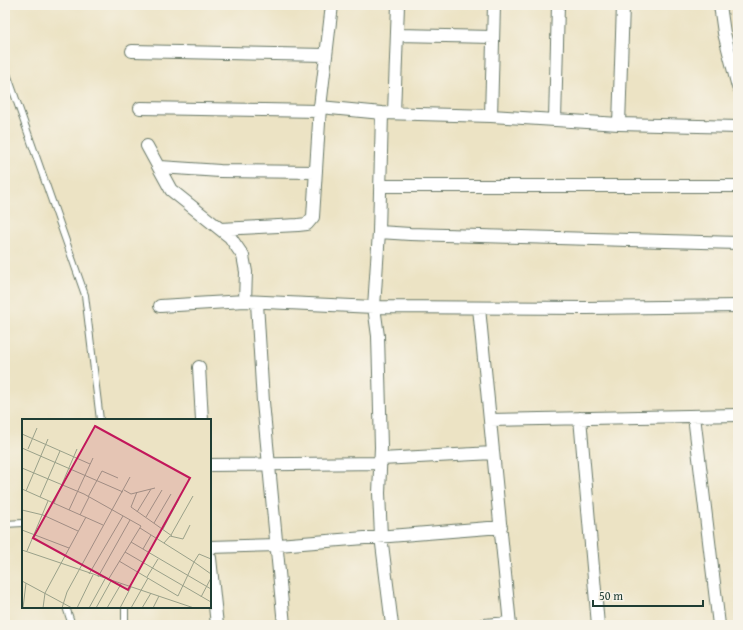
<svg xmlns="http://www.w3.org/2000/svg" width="743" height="630" viewBox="0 0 743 630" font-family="'Gentium Book Plus',serif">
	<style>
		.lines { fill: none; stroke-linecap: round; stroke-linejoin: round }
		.lane-casing { stroke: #677766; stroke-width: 8 }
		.street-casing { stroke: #677766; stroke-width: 14 }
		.lane { stroke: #fff; stroke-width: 6 }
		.street { stroke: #fff; stroke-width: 12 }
		.inset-road { fill: none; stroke: #9aa18a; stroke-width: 1 }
		.view { fill: #c2185b; fill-opacity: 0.15; stroke: #c2185b; stroke-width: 2 }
		.inset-edge { fill: none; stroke: #1f3d34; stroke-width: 2 }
	</style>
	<rect width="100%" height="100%" fill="#f7f3e8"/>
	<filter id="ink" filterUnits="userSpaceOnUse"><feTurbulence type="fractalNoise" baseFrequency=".025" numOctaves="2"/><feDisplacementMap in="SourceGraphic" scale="8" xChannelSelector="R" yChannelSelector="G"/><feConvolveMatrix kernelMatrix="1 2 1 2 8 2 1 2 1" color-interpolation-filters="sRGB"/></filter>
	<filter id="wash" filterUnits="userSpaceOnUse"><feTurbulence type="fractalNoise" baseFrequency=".012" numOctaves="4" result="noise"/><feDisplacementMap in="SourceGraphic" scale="16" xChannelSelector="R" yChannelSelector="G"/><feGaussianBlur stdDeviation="0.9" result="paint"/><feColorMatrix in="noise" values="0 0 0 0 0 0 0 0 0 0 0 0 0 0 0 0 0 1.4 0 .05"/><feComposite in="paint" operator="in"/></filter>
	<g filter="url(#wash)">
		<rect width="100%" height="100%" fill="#ece3c4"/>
	</g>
	<g filter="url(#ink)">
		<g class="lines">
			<defs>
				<path id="lane" d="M5,68L85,295L100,420
					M5,524L23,523
					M66,607L72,625
					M125,607V625"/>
				<path id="street" d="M720,5L724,33L738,87
					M398,35L493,37
					M132,51L326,55
					M320,107L382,113
					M140,108L319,111
					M394,113L398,5
					M491,116L494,5
					M555,120L558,5
					M619,124L623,5
					M147,146L171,190L230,237L243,256L246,272L245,301
					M160,167L220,171L316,172
					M380,186H738
					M220,229L298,225L307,224L313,217L320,107L332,5
					M379,232L410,234L738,243
					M257,303L263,402L284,625
					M160,306L245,301L374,307L586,308L738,306
					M479,308L510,625
					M199,367L202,420
					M694,416L719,625
					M580,418L598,625
					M490,420L738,415
					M381,459L493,453
					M210,465L380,463
					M210,547L278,545L501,527
					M210,558L217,625
					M392,625L381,536L379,493L381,447L378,336L374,307L379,232L382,113L491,116L619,124L738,127
					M484,625L510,623"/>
			</defs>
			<use href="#lane" class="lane-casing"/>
			<use href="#street" class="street-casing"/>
			<use href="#lane" class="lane"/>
			<use href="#street" class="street"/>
		</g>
	</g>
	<g transform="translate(22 419)">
		<rect width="189" height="189" fill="#ece3c4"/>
		<path class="inset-road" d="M0,15L68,45M0,29L101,73M6,30L15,9M0,49L62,75L119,107L86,161M0,70L81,106M102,71L109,75L133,69M4,72L26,20M115,73L109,88L150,117M18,78L38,32M66,78L80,52L96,59M32,84L55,30M0,91L21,96L56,112M47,91L71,39M115,93L129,70M58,96L67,78M124,98L140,71M132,104L149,75M141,110L157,80M0,111L47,129M149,116L171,77M109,123L189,170M142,124L148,117L161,120L168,106M121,130L129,116M0,131L172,189M5,132L26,82M103,133L189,183M189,140L177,135L172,143L189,155M97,142L156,177L172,143L118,109M67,155L101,97M76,158L108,101M125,158L136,140M0,162L50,189M179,178L189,159M1,189L4,164M21,189L23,174L64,98M40,189L45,173L108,58M55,189L71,156M67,189L83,160M74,189L89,162M85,189L99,165M98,189L109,168M109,189L126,159M120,189L129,174M131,189L137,177"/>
		<path class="view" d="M73,7L168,59L106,171L11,119Z"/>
		<rect width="189" height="189" class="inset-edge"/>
	</g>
	<rect width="743" height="630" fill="none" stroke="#f7f3e8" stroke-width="20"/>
	<path d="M593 600v6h110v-6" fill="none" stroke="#1f3d34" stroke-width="2"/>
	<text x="599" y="600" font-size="12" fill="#1f3d34" stroke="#f7f3e8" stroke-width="3" paint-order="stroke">50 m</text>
</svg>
